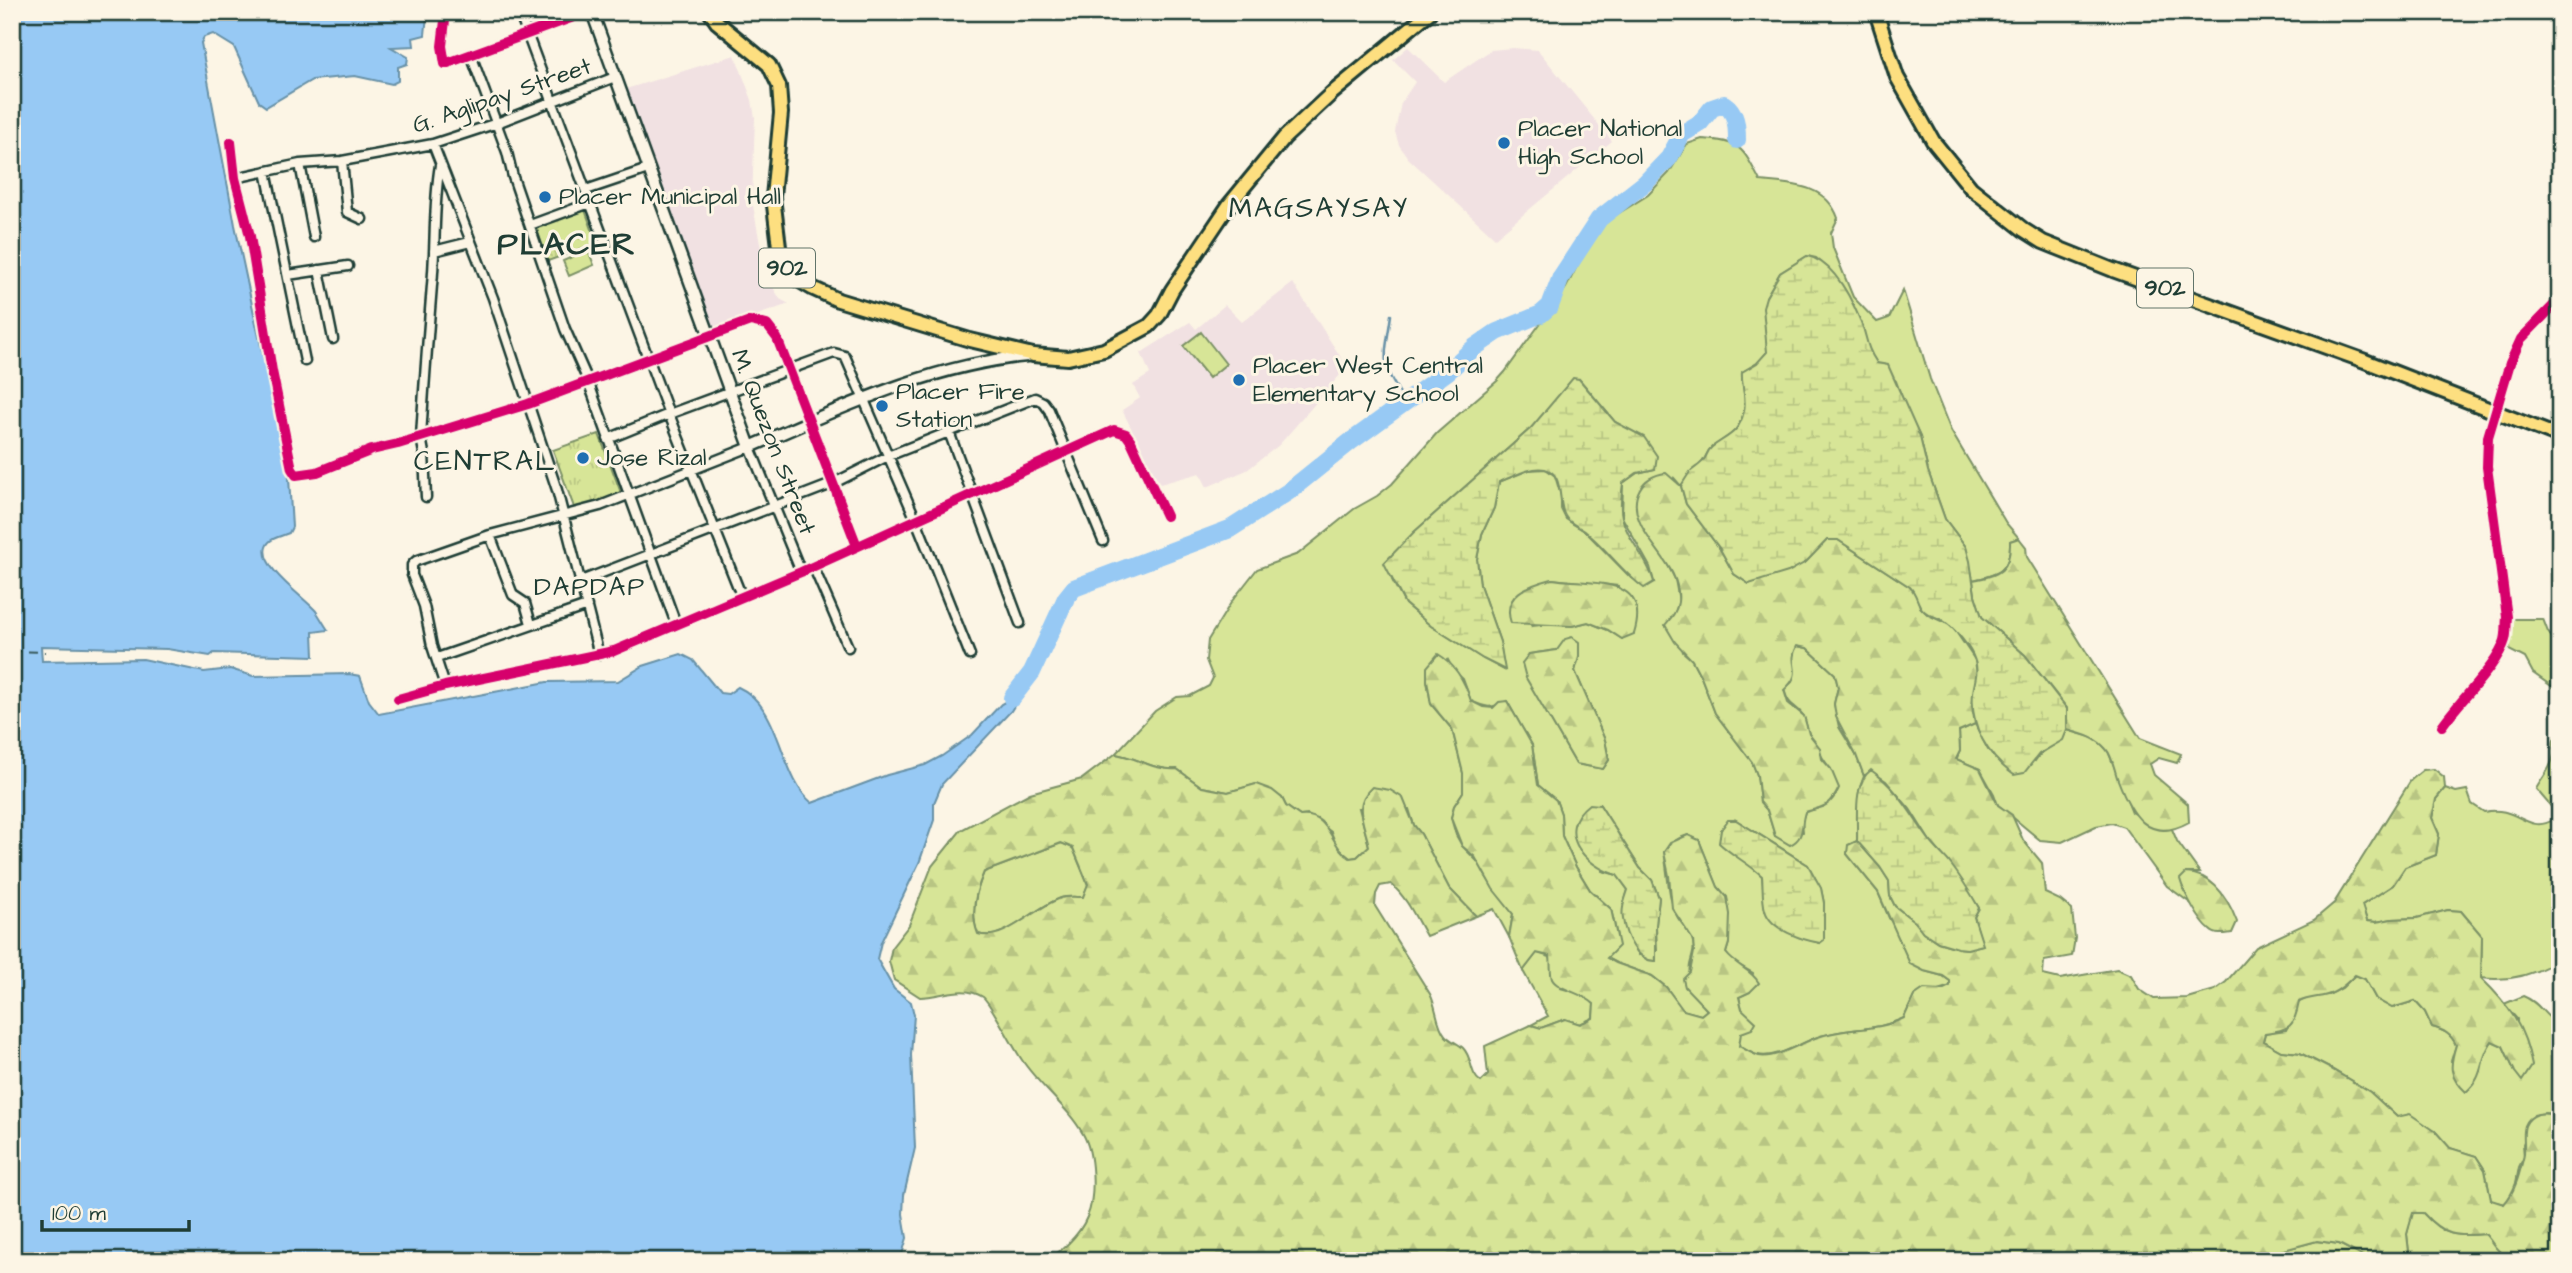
<svg xmlns="http://www.w3.org/2000/svg" width="2572" height="1273" viewBox="0 0 2572 1273" font-family="'Architects Daughter',sans-serif">
	<style>
		.built { fill: #f1e1e2 }
		.grass { fill: #d7e597; stroke: #7b9166; stroke-width: 2; fill-rule: evenodd }
		.forest { fill: url(#forest-firs); stroke: #7b9166; stroke-width: 2; fill-rule: evenodd }
		.wetland { fill: url(#wetland-marsh); stroke: #7b9166; stroke-width: 2 }
		.park { fill: url(#park-tufts); stroke: #7b9166; stroke-width: 2 }
		.water { fill: #97c9f4; stroke: #6791a7; stroke-width: 2 }
		.lines { fill: none; stroke-linecap: round; stroke-linejoin: round }
		.stream { stroke: #6791a7; stroke-width: 2.5 }
		.river { stroke: #97c9f4; stroke-width: 18 }
		.ferry { stroke: #37595a; stroke-width: 2; stroke-dasharray: 9 7; stroke-linecap: butt }
		.minor-casing { stroke: #1f3d34; stroke-width: 13 }
		.tertiary-casing { stroke: #1f3d34; stroke-width: 15 }
		.trunk-casing { stroke: #1f3d34; stroke-width: 18 }
		.minor { stroke: #fcf5e5; stroke-width: 8 }
		.tertiary { stroke: #fcf5e5; stroke-width: 10 }
		.trunk { stroke: #fddf80; stroke-width: 12 }
		.cycleway-casing { stroke: #fcf5e5; stroke-width: 15 }
		.cycleway { stroke: #d6006c; stroke-width: 10 }
		.poi-dot { fill: #1f6fb2; stroke: #fcf5e5; stroke-width: 2.5 }
		.labels { text-anchor: middle; dominant-baseline: central; stroke-width: 6; stroke-linejoin: round; paint-order: stroke }
		.shield { fill: #fcf5e5; stroke: #617469; stroke-width: 2 }
		.shield-label { font-size: 23px; font-weight: bold; fill: #1f3d34 }
		.street-label { font-size: 24px; fill: #1f3d34; stroke: #fcf5e5 }
		.poi-label { font-size: 24px; fill: #1f3d34; stroke: #fcf5e5; text-anchor: start }
		.neighbourhood-label { font-size: 26px; letter-spacing: 2px; fill: #1f3d34; stroke: #fcf5e5 }
		.quarter-label { font-size: 28px; letter-spacing: 2px; fill: #1f3d34; stroke: #fcf5e5 }
		.district-label { font-size: 32px; font-weight: bold; letter-spacing: 2px; fill: #1f3d34; stroke: #fcf5e5 }
	</style>
	<defs>
		<pattern id="forest-firs" width="22" height="20" patternUnits="userSpaceOnUse" patternTransform="scale(1.75)"><rect width="22" height="20" fill="#d7e597"/><path d="M5 1l3.5 6h-7zM16 11l3.5 6h-7z" fill="#b8c583"/></pattern>
		<pattern id="wetland-marsh" width="20" height="14" patternUnits="userSpaceOnUse" patternTransform="scale(1.75)"><rect width="20" height="14" fill="#d7e597"/><path d="M1 5h8M5 5V1M11 12h8M15 12V8" fill="none" stroke="#b8c583"/></pattern>
		<pattern id="park-tufts" width="24" height="20" patternUnits="userSpaceOnUse" patternTransform="scale(1.75)"><rect width="24" height="20" fill="#d7e597"/><path d="M3 7l-1-3M5 7V3M7 7l1-3M15 17l-1-3M17 17v-4M19 17l1-3" fill="none" stroke="#b8c583"/></pattern>
	</defs>
	<rect width="100%" height="100%" fill="#fcf5e5"/>
	<filter id="ink" filterUnits="userSpaceOnUse"><feTurbulence type="fractalNoise" baseFrequency=".0143" numOctaves="2"/><feDisplacementMap in="SourceGraphic" scale="14" xChannelSelector="R" yChannelSelector="G"/><feConvolveMatrix kernelMatrix="1 2 1 2 8 2 1 2 1" color-interpolation-filters="sRGB"/></filter>
	<g filter="url(#ink)">
		<path class="built" d="M1408,47L1444,82L1491,50L1513,48L1538,50L1612,141L1495,238L1408,158L1399,145L1395,132L1401,103L1415,82L1393,60Z
			M735,55L752,100L755,118L752,200L760,244L774,289L780,299L789,304L715,330L626,89Z
			M1293,283L1347,367L1279,445L1247,470L1207,487L1200,473L1160,484L1122,410L1140,398L1133,385L1150,374L1141,353L1190,322L1196,329L1225,305L1242,322Z"/>
		<path class="grass" d="M1702,139C1741,141 1743,148 1760,181C1792,184 1826,184 1838,218L1831,233L1833,248L1853,297L1877,322L1889,318L1903,290L1930,379L1951,431L2006,523L2019,538L2010,541C2011,571 1999,575 1973,580L1966,547L1945,519L1928,471L1920,437L1906,409L1896,381L1877,363L1866,347L1862,324L1845,290L1829,269L1816,258L1807,256L1780,273L1766,297L1767,352L1758,363L1742,372C1741,386 1747,397 1744,411C1739,434 1728,435 1712,447C1707,451 1707,456 1703,461C1695,471 1689,473 1681,486L1674,478L1650,539L1665,559L1675,579L1679,601L1675,612L1683,652L1692,660L1701,677L1715,713L1752,762L1757,775L1760,802L1767,810L1775,836L1803,832L1802,821L1805,812L1823,807L1831,769C1825,763 1811,739 1808,731C1806,726 1806,720 1803,715C1794,703 1789,708 1784,689L1792,682V655L1797,646L1807,648L1835,674L1838,687L1834,704L1839,727L1856,755L1864,776L1859,791L1857,841L1849,845L1847,854L1878,892L1889,918L1924,971L1943,976L1950,981L1951,986L1914,997L1904,1018C1876,1032 1844,1027 1815,1038C1799,1044 1776,1059 1758,1055C1752,1054 1745,1049 1739,1046L1742,1009L1739,997L1750,992L1753,973L1733,962L1726,953L1729,943L1727,898L1718,887L1699,840L1688,835C1677,838 1670,843 1664,852C1668,872 1668,900 1677,916C1681,924 1689,930 1692,939C1696,949 1692,955 1690,965C1687,980 1698,999 1707,1010L1701,1015L1682,1010L1666,987L1652,976L1616,963L1606,958L1617,936L1611,909L1590,890L1576,867L1562,836L1561,814L1556,800L1538,785L1532,745L1507,701C1492,709 1485,708 1471,701L1463,679L1453,670L1448,660L1427,680L1431,704L1452,729L1463,773V792L1454,806L1451,818L1456,835L1462,846L1481,865L1485,875L1513,914L1509,937L1494,909L1476,916L1449,888L1421,834L1414,825L1409,809L1359,808L1369,846L1357,857L1350,858L1337,847L1331,832L1308,815L1300,816L1286,806L1282,798L1256,784L1228,792L1202,787L1177,769C1154,771 1137,757 1115,754L1155,711L1177,697L1190,696L1209,686L1213,678L1206,660L1208,640L1232,601L1257,569L1298,554L1354,509L1377,496L1392,484L1437,433L1497,381L1505,372L1566,288L1594,233L1608,220L1648,195L1669,173L1687,144ZM1579,379L1615,422L1644,438L1655,469L1637,473L1623,483L1622,517L1650,567L1654,582L1631,578L1586,532L1566,519L1561,509V496L1555,476L1546,469L1529,470L1499,482L1494,508L1482,534L1477,559L1480,585L1500,642L1504,670L1483,659L1431,626L1405,604L1392,580L1413,533L1531,428ZM1552,579L1618,586L1622,639L1608,630L1588,622L1572,626L1549,624L1532,626ZM1557,650L1579,657L1575,671L1605,740L1609,760L1603,769L1576,764L1547,713L1529,654ZM1600,805L1640,868L1652,880L1659,898L1656,925L1657,951L1639,955C1627,933 1619,915 1628,890L1617,875L1602,871ZM1736,820L1808,865L1821,889L1824,903L1820,943L1798,937L1765,911L1762,876L1748,862Z
			M588,250L594,265L569,276L563,261Z
			M1201,332L1226,364L1209,378L1183,346Z
			M2513,619H2543L2548,632L2560,649V692L2533,673L2525,658L2509,650Z
			M1975,724L1988,750L2035,761C2042,747 2059,748 2067,730L2097,739L2108,751L2132,812L2164,830L2172,829L2177,841L2200,873H2186L2183,889L2193,905L2167,886L2124,827L2112,823L2096,826L2062,842L2040,840L1998,805L1994,794L1980,769L1956,759L1960,751L1959,731Z
			M2560,732V959C2535,975 2510,982 2481,978L2482,936L2461,911L2448,910L2417,918L2392,919L2376,922L2367,921L2362,905L2393,885L2405,867L2436,855L2439,834L2432,818L2436,799L2445,788L2456,792L2467,790L2472,804L2484,812C2517,804 2527,835 2553,820L2554,810L2536,789C2542,778 2550,770 2553,758C2556,748 2548,743 2560,732Z
			M1062,843L1073,848L1088,885L1083,897C1076,897 1067,896 1061,898C1036,906 1004,943 978,934C970,915 976,890 984,872Z
			M1537,953L1550,957L1560,988L1585,995L1594,1004L1593,1018L1580,1024L1565,1019L1541,1028L1531,1025L1548,1016L1523,971Z
			M2355,975L2365,979L2376,999L2392,1008L2415,1001L2425,1012L2432,1027C2444,1030 2451,1034 2456,1045L2451,1061L2481,1071L2485,1052L2492,1041L2503,1046L2515,1072L2517,1019L2504,1004L2523,996C2543,1004 2542,1017 2560,1023V1114L2545,1113L2534,1115L2523,1144L2524,1157L2519,1167L2514,1194L2504,1204L2491,1201L2485,1170L2476,1156L2450,1148L2435,1131L2397,1117L2370,1092L2331,1069L2300,1053L2281,1051L2263,1041L2265,1033L2286,1030L2299,1002L2312,996L2328,995L2342,988Z
			M2412,1213H2423C2444,1236 2455,1237 2485,1234L2511,1258L2526,1261H2410L2407,1234Z
			M2317,1241L2339,1244L2372,1261H2243Z"/>
		<path class="forest" d="M1666,473L1681,486L1686,504L1720,549L1734,574L1749,584L1806,562L1827,540H1838L1910,587L1916,593L1920,607L1928,615L1952,626L1975,660L1977,675L1972,706L1975,724L1959,731L1960,751L1956,759L1980,769L1998,805L2012,815L2023,840L2042,863L2045,893L2060,900L2072,910L2075,938L2072,956L2044,961L2043,975L2060,979L2117,969L2131,975L2139,989L2154,999L2187,998L2215,990L2226,982L2256,947L2314,920L2334,903L2411,780L2423,770L2434,769L2444,777L2445,788L2436,799L2432,818L2439,834L2436,855L2405,867L2393,885L2362,905L2367,921L2376,922L2392,919L2417,918L2448,910L2461,911L2482,936L2481,978C2509,1005 2525,1027 2532,1066L2522,1081L2515,1072L2503,1046L2492,1041C2478,1061 2485,1076 2466,1092C2449,1076 2449,1067 2456,1045C2451,1034 2444,1030 2432,1027L2425,1012L2415,1001L2392,1008L2376,999L2365,979L2355,975C2347,983 2338,992 2327,995C2317,998 2309,997 2299,1002C2294,1028 2290,1029 2265,1033L2263,1041L2281,1051L2300,1053L2331,1069L2370,1092L2397,1117L2410,1114L2435,1131L2450,1148L2476,1156L2485,1170L2491,1200L2504,1204C2515,1192 2519,1175 2523,1159C2528,1143 2515,1122 2538,1114C2546,1112 2552,1116 2560,1114V1231L2557,1235L2560,1261C2542,1261 2514,1265 2499,1251C2494,1247 2490,1239 2485,1234C2455,1237 2444,1236 2423,1213H2413L2407,1234L2410,1261H2372L2339,1244L2317,1241L2243,1261H1042C1059,1256 1080,1234 1087,1217C1096,1197 1094,1153 1083,1134C1067,1106 1040,1087 1022,1060C1014,1049 990,1002 983,997C962,984 942,997 920,997L894,980L889,961L892,947L909,925L932,866L961,830L1030,793L1082,779L1115,754C1137,757 1154,771 1177,769L1202,787L1228,792L1256,784L1272,790L1282,798L1286,806L1300,816C1331,812 1329,846 1350,858L1357,857L1369,846C1364,822 1352,805 1372,787L1390,790L1403,798L1414,825L1421,834L1449,888L1476,916L1426,936C1415,917 1408,899 1391,884L1380,886L1376,894L1375,906L1430,994C1437,1007 1436,1024 1445,1035C1450,1041 1458,1043 1463,1048C1473,1058 1469,1074 1481,1082L1488,1075L1485,1046L1531,1025L1541,1028L1565,1019L1580,1024L1593,1018L1594,1004C1582,992 1558,990 1552,979C1550,973 1551,963 1550,956L1537,953L1523,971L1509,937L1513,914L1493,889L1475,857L1462,846L1451,818L1454,806L1463,792V773L1452,729L1431,704L1427,680V667L1438,654C1455,664 1465,682 1471,701L1483,707L1493,708L1499,702L1507,701L1532,745L1538,785L1556,800L1561,814L1562,836L1576,867L1590,890L1611,909L1619,946L1607,958L1616,963L1652,976L1666,987L1683,1010L1701,1015L1707,1010L1685,987L1683,979L1690,972L1694,952L1693,940L1672,908L1669,876L1664,852L1670,843L1688,835L1699,840L1718,887L1727,897L1730,914L1729,943L1726,953C1736,966 1751,969 1759,983L1750,992L1739,997L1742,1009L1756,1022L1752,1029L1741,1033L1739,1046C1745,1049 1752,1054 1759,1056C1776,1059 1799,1044 1815,1038C1844,1027 1876,1032 1904,1018L1914,996L1924,989L1942,990L1950,986V981L1943,976L1924,971L1910,964L1878,892L1847,854L1848,845L1857,841L1880,867L1889,881L1890,896L1895,906L1916,922L1923,932L1938,942L1958,948L1967,949L1982,945L1974,917L1979,908L1948,861L1930,841L1910,809L1886,781L1871,771L1864,776L1856,755L1836,717L1834,704L1838,687L1835,674L1807,648L1797,646C1786,666 1806,670 1784,690L1788,703L1804,716L1809,734L1820,748L1822,759L1831,769L1839,788C1831,806 1824,807 1805,812C1800,826 1806,837 1790,845L1775,836L1767,810L1760,802L1757,775L1752,762L1715,713L1701,677L1692,660L1675,642L1665,625C1671,618 1677,612 1678,602C1682,569 1649,548 1639,520C1630,497 1641,476 1666,473ZM1061,843L1073,848L1088,884L1083,897C1076,897 1067,896 1061,898C1036,906 1004,943 978,934C970,914 976,890 984,872Z
			M2019,538L2026,547L2027,557L2140,738L2181,754L2177,763L2159,758L2150,764L2154,775L2188,804L2189,822C2148,845 2131,814 2118,780C2114,770 2113,757 2106,749C2096,737 2082,734 2067,730V708L2025,655L1982,617L1975,595L1973,580C1999,575 2011,571 2010,541Z
			M1552,579C1592,585 1652,575 1634,634L1622,639L1608,630L1588,622L1572,626L1511,623C1501,594 1529,585 1552,579Z
			M1572,637L1579,642V657L1575,671L1605,740L1609,760L1603,769L1576,764L1526,678L1522,663L1529,654L1557,650L1565,639Z
			M2186,873C2213,874 2228,898 2237,922L2232,933C2225,934 2216,936 2210,930C2200,923 2183,891 2180,879Z"/>
		<path class="wetland" d="M1807,256C1834,261 1852,300 1861,322C1868,339 1865,345 1877,363L1888,365L1920,437L1928,471L1945,519L1966,547L1970,561L1975,595L1982,617L2025,655L2067,709V730L2063,740L2039,754L2024,773L2014,775C1987,756 1970,726 1973,693C1974,682 1979,672 1975,661C1971,648 1954,627 1942,620C1935,616 1929,616 1923,610C1917,604 1917,594 1910,587L1838,540H1827L1806,562L1788,572L1749,584L1734,574L1720,549L1686,504L1681,486C1684,481 1687,476 1690,472C1694,468 1700,465 1703,461C1707,456 1707,451 1712,447C1728,435 1739,434 1744,411C1747,397 1741,386 1742,372L1757,363L1767,352L1763,307L1766,297L1780,273Z
			M1573,378L1579,379L1615,422L1644,437L1657,456L1655,469L1637,473L1623,483C1622,493 1619,506 1622,517C1627,540 1648,558 1654,582L1644,588C1622,572 1607,549 1586,532C1579,526 1569,524 1565,516C1557,503 1565,474 1545,469C1530,466 1513,477 1499,482L1494,508L1482,534L1477,559L1480,585L1500,642L1505,670L1483,659L1431,626L1405,604L1384,563L1413,533L1531,428Z
			M1871,770C1901,792 1910,814 1930,841C1936,849 1943,855 1949,862C1960,876 1970,892 1979,908L1974,917L1983,945L1967,949L1958,948L1938,942L1923,932L1915,922L1895,906L1890,896L1889,881L1880,867L1857,841C1858,820 1852,784 1871,770Z
			M1589,804L1600,805L1640,868L1652,880L1659,898L1656,925V961C1637,962 1625,935 1623,919C1621,909 1625,899 1628,890L1617,875C1584,866 1554,831 1589,804Z
			M1728,820H1736L1808,865L1821,888L1824,903V940L1820,943C1803,940 1770,930 1765,910C1762,900 1763,887 1762,876C1748,863 1733,856 1719,843L1721,830Z"/>
		<path class="park" d="M585,210L597,243L548,261L536,227Z
			M599,434L621,493L575,510L553,450Z"/>
		<path class="water" d="M12,12H430L427,15L425,35L413,38L414,46L391,47L408,57L407,64L398,67V81L392,84L355,76L312,80L266,107L259,102L234,47L213,34L204,37L201,43L235,225L289,478L292,527L289,533C282,536 269,538 266,547C259,567 305,598 316,611C320,617 324,624 328,630L313,632L314,656L214,653L210,656L167,649L41,646L42,661L143,659L204,672L230,669L253,676L349,674L360,676L369,701L379,714L547,682L618,681L643,666L681,654L693,660L720,693L728,694L738,687C782,706 779,776 812,803L887,775L925,765L942,756L972,735L1001,704L1012,698L1014,706L1011,711L942,784L934,803V820L919,863L881,942L877,959L894,989L911,1002L914,1015L911,1055L915,1148L904,1195L903,1214L907,1238L900,1261H12Z"/>
		<g class="lines">
			<path class="stream" d="M1391,315C1385,359 1378,364 1406,402"/>
			<path class="river" d="M1012,698L1032,672L1066,598L1074,588L1230,529L1288,492L1350,442L1447,372L1475,347L1497,332L1541,314L1550,306L1561,277L1599,219L1645,183L1669,158L1682,134L1700,123L1712,108L1724,104C1736,112 1737,125 1737,140"/>
			<path class="ferry" d="M12,651L45,652"/>
			<defs>
				<path id="minor" d="M446,12L442,46L445,64L587,12
					M519,12L669,414L741,595
					M471,55L507,152L513,177L565,329L588,381L676,624
					M2559,89L2560,90
					M231,142L235,178L250,236L272,371L292,469L296,475L317,472L372,450L398,444L528,404L750,321L767,325L777,338L857,546
					M433,144L493,298L557,490L599,655
					M342,161L347,212L362,219
					M300,164L314,237
					M266,171L305,361
					M235,178L300,164L342,161L433,144L497,123L615,77
					M586,190L648,169
					M530,225L590,203
					M434,251L470,242
					M319,270L333,339
					M288,275L348,266
					M949,432L1020,623
					M608,439L669,414L834,353L845,356L916,520L970,655
					M426,497L424,453L421,437C424,386 428,335 432,285C436,245 433,205 440,165
					M490,535L513,595L525,603L531,624
					M813,566L848,647
					M581,581L832,484L888,456L1035,398L1043,402L1049,410L1103,541
					M437,658L587,606
					M445,686L432,646L424,606L412,575V565L416,561L490,535L600,506L750,447L801,572
					M398,699L445,686L614,651L801,572L1114,430L1126,434L1131,441L1166,516
					M2442,726C2459,701 2498,665 2505,640C2507,633 2506,625 2507,617L2487,467L2488,437L2510,363L2521,339L2560,299"/>
				<path id="tertiary" d="M592,12L750,447C839,409 930,365 1027,356"/>
				<path id="trunk" d="M710,12L717,22L769,65L779,86L781,113L773,197L780,255L795,278L812,288L838,300L970,340L1033,355L1068,358L1104,350L1149,326L1159,315L1172,290L1229,205L1284,138L1331,94L1430,12
					M1876,12L1897,77L1933,141L1971,188L2024,230L2043,242L2113,270L2365,361L2560,437"/>
			</defs>
			<use href="#minor" class="minor-casing"/>
			<use href="#tertiary" class="tertiary-casing"/>
			<use href="#trunk" class="trunk-casing"/>
			<use href="#minor" class="minor"/>
			<use href="#tertiary" class="tertiary"/>
			<use href="#trunk" class="trunk"/>
			<defs>
				<path id="cycleway" d="M446,12L442,46L445,64L587,12
					M231,142L235,178L250,236L272,371L292,469L296,475L317,472L372,450L398,444L528,404L750,321L767,325L777,338L857,546
					M398,699L445,686L614,651L801,572L1114,430L1126,434L1131,441L1166,516
					M2442,726C2459,701 2498,665 2505,640C2507,633 2506,625 2507,617L2487,467L2488,437L2510,363L2521,339L2560,299"/>
			</defs>
			<use href="#cycleway" class="cycleway-casing"/>
			<use href="#cycleway" class="cycleway"/>
		</g>
	</g>
	<g class="poi-dot">
		<circle cx="1504" cy="143" r="7"/>
		<circle cx="545" cy="197" r="7"/>
		<circle cx="1239" cy="380" r="7"/>
		<circle cx="882" cy="406" r="7"/>
		<circle cx="583" cy="458" r="7"/>
	</g>
	<g class="labels">
		<g class="shield">
			<rect x="759" y="248.5" width="56" height="39" rx="5"/>
			<rect x="2137" y="268.5" width="56" height="39" rx="5"/>
		</g>
		<g class="shield-label">
			<text x="787" y="268">902</text>
			<text x="2165" y="288">902</text>
		</g>
		<g class="street-label">
			<text transform="translate(502 96) rotate(-19)">G. Aglipay Street</text>
			<text transform="translate(773 442) rotate(69)">M. Quezon Street</text>
		</g>
		<g class="poi-label">
			<text x="1518" y="129">Placer National<tspan x="1518" dy="28">High School</tspan></text>
			<text x="559" y="197">Placer Municipal Hall</text>
			<text x="1253" y="366">Placer West Central<tspan x="1253" dy="28">Elementary School</tspan></text>
			<text x="896" y="392">Placer Fire<tspan x="896" dy="28">Station</tspan></text>
			<text x="597" y="458">Jose Rizal</text>
		</g>
		<g class="neighbourhood-label">
			<text x="590" y="587">DAPDAP</text>
		</g>
		<g class="quarter-label">
			<text x="1319" y="208">MAGSAYSAY</text>
			<text x="485" y="461">CENTRAL</text>
		</g>
		<g class="district-label">
			<text x="567" y="244">PLACER</text>
		</g>
	</g>
	<rect width="2572" height="1273" fill="none" stroke="#fcf5e5" stroke-width="42"/>
	<rect x="21" y="21" width="2530" height="1231" fill="none" stroke="#1f3d34" stroke-width="2.5" filter="url(#ink)"/>
	<path d="M42 1220v10h147v-10" fill="none" stroke="#1f3d34" stroke-width="3.5"/>
	<text x="52" y="1220" font-size="21" fill="#1f3d34" stroke="#fcf5e5" stroke-width="5" paint-order="stroke">100 m</text>
</svg>
